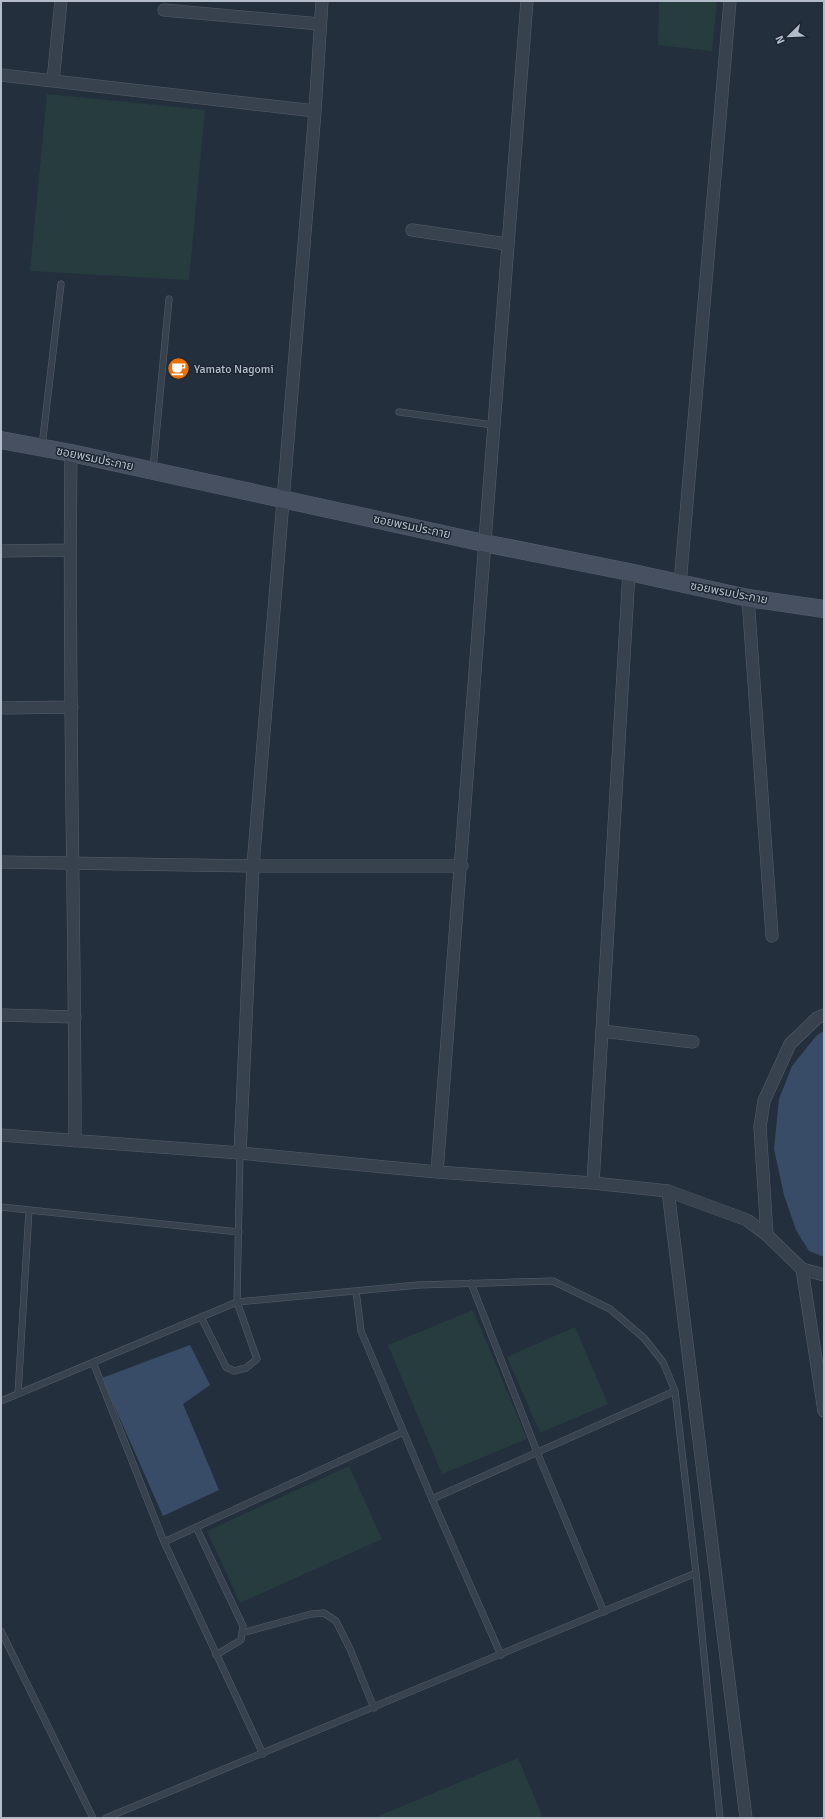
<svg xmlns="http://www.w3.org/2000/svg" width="825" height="1819" viewBox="0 0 825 1819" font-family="Signika,'Noto Sans Thai',sans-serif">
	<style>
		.green { fill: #263c3f }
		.water { fill: #394c67 }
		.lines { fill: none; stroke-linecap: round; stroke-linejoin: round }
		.lane-casing { stroke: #565f6c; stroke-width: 7 }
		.street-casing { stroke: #565f6c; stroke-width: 13 }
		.secondary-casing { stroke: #565f6c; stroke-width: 18 }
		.lane { stroke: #38414e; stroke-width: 6 }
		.street { stroke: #38414e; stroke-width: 12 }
		.secondary { stroke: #465061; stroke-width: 17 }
		.labels { text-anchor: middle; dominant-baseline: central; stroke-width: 3; stroke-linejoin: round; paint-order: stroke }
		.poi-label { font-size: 12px; fill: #b4bcc9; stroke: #1d2633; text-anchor: start }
		.street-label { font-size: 12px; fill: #b4bcc9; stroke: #1d2633 }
	</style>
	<rect width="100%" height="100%" fill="#242f3e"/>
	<path class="green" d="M659,1H717L712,51L658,45Z
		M47,94L205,110L189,280L30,271Z
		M473,1310L527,1439L442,1474L388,1345Z
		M575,1327L608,1404L540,1433L507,1357Z
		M349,1466L382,1539L240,1603L207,1531Z
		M518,1758L543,1818H374Z"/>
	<path class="water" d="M824,1031V1257L809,1251L796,1230L784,1195L774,1149L779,1099L792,1066L817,1035Z
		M190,1345L210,1385L183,1404L219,1490L163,1516L102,1378Z"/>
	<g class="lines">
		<defs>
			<path id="lane" d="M399,412L493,425
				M42,446L61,284
				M153,469L169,299
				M1,1207L239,1232
				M471,1283L537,1452L604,1612
				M356,1291L361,1331L432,1499L675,1391
				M201,1317L226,1367L234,1371L246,1368L257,1359L237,1302L240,1153
				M93,1362L164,1542L263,1754
				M18,1394L29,1210
				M1,1401L237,1302L418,1285L553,1281L610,1309L644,1338L663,1362L675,1391L696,1573L720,1818
				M432,1499L501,1655
				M196,1527L243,1626L241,1640L216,1655
				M164,1542L403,1432
				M1,1631L93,1818
				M242,1633L311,1614L324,1613L336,1621L350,1649L374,1708
				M106,1818L696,1573"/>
			<path id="street" d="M164,10L320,24
				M1,75L315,111
				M53,81L61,1
				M412,230L507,244
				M71,453C68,682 75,912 75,1141
				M1,551L70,550
				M680,584L730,1
				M748,598L772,936
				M1,708L72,707
				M1,862L253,866H462
				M1,1015L75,1017
				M602,1031L693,1042
				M1,1135L240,1153L437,1172L593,1183L668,1191L747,1220L767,1235L802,1269L824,1275
				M240,1153L253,866L315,111L322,1
				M437,1172C469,782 494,391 527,1
				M593,1183L629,572
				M668,1191L746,1818
				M767,1235L760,1127L764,1101L790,1044L817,1018L824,1015
				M802,1269L824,1411"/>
			<path id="secondary" d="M1,440L71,453L484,543L629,572L748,598L824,609"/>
		</defs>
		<use href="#lane" class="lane-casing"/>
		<use href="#street" class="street-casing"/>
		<use href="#secondary" class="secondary-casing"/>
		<use href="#lane" class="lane"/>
		<use href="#street" class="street"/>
		<use href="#secondary" class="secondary"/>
	</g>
	<defs>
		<symbol id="cafe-disc" viewBox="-11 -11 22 22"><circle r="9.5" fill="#e8710a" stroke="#1d2633"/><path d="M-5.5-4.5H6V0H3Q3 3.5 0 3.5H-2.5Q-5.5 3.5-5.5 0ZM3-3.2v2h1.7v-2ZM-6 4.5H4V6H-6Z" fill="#fff"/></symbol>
	</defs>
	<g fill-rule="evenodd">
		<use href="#cafe-disc" x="166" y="356" width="25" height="25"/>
	</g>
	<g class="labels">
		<g class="poi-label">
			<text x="194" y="369">Yamato Nagomi</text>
		</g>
		<g class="street-label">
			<text transform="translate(95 459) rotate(12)">ซอยพรมประกาย</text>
			<text transform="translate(412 527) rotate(12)">ซอยพรมประกาย</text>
			<text transform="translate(729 593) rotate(11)">ซอยพรมประกาย</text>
		</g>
	</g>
	<rect width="825" height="1819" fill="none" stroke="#b4bcc9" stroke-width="4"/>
	<g transform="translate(789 36) rotate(247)" stroke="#1d2633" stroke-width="3" paint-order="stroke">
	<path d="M0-3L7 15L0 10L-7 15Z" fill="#b4bcc9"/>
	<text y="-6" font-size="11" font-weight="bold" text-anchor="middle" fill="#b4bcc9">N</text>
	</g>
</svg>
